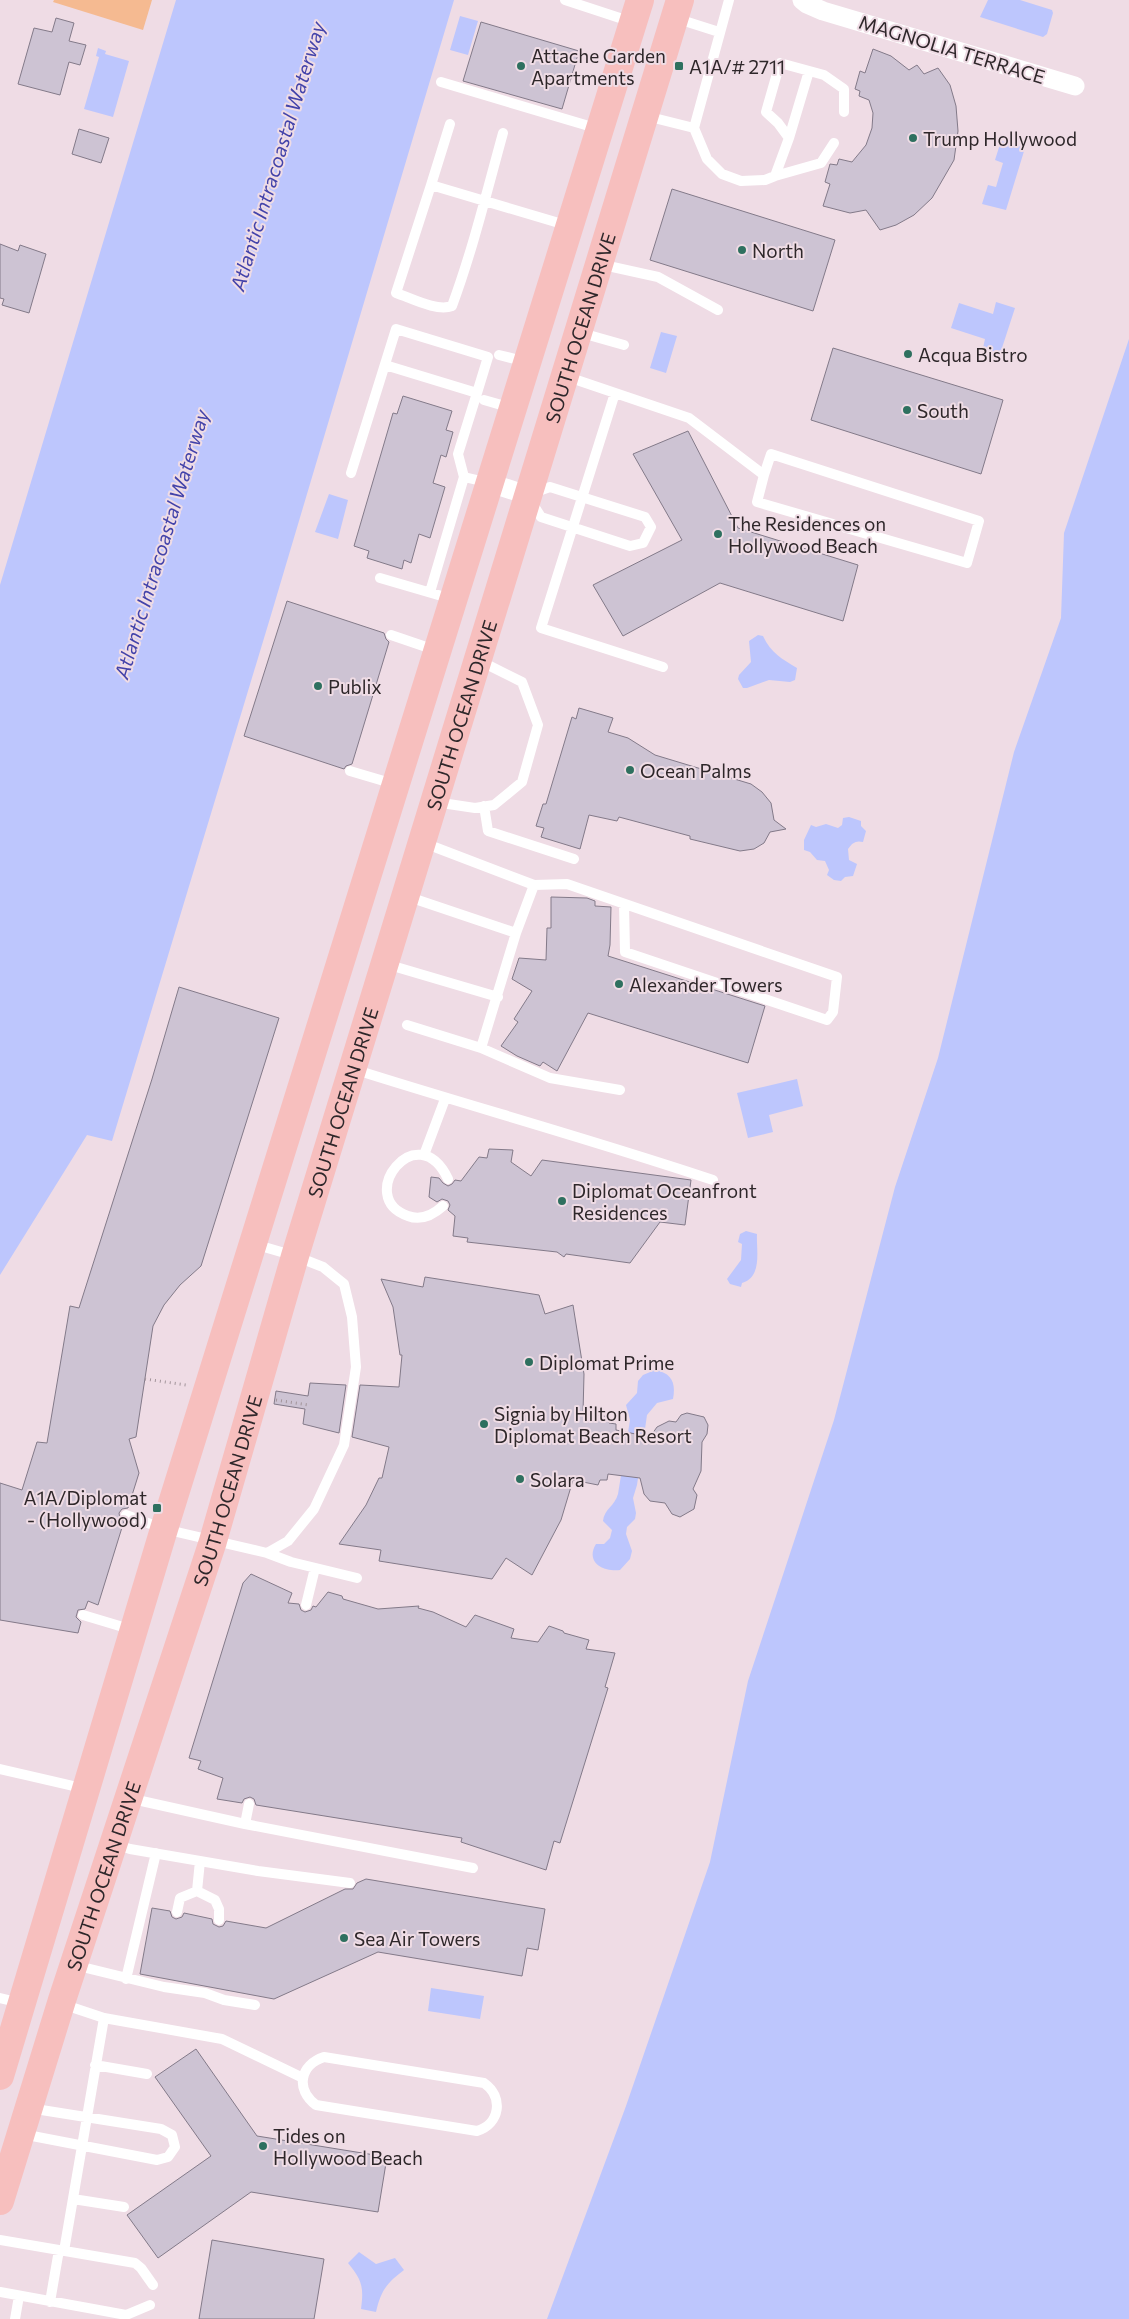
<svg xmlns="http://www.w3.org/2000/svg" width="1129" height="2319" viewBox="0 0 1129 2319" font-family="Commissioner,sans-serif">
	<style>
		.green { fill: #f5ba91 }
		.water { fill: #bdc6fd }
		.building { fill: #cdc3d3; stroke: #837a89 }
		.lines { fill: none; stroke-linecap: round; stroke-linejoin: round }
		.path { stroke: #a3959b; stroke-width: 3; stroke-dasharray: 1 4; stroke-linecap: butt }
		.lane { stroke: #fff; stroke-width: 10 }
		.street { stroke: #fff; stroke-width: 19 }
		.primary { stroke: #f7bfbe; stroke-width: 28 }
		.poi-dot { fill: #2e705f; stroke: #efdce5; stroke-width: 2 }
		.labels { text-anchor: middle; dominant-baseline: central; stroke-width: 4; stroke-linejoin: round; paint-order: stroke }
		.street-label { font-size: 19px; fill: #2e272a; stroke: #efdce5 }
		.poi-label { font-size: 19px; fill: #2e272a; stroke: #efdce5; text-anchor: start }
		.water-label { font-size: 20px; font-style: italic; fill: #4343aa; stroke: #efdce5 }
	</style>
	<rect width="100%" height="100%" fill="#efdce5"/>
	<path class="green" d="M54,0H152L143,30L53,2Z"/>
	<path class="water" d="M176,0H454L271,615L112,1141L87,1135L0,1275V585Z
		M988,0H1020L1052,10L1053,13L1047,34L1043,37L980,17Z
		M460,16L478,21L468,55L450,50Z
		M98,48L106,51L105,54L129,61L113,117L84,109L99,57L96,56Z
		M1001,141L1025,148L1006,210L982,204L988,185L996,187L1003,163L995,160Z
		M996,302L1015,308L1000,354L983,348L985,339L951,328L959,303L993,314Z
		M661,332L677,336L666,373L650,368Z
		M1129,339V2319H547L626,2106L710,1862L748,1681L834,1420L895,1187L938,1058L1014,752L1061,618L1064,533Z
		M329,494L348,500L338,539L315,532Z
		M758,635L763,636C771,653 782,659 797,668L795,680L790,682L769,680L747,688H743L738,679L739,675L751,662L749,641Z
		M849,817L861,821V826L866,831L863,842C856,840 852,843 848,849L849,860L857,864L853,876L845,877L841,881L834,880L827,875L829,870L825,861L817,860L810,852L804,850V840L811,825L816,827L826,824L838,828L842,825L843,818Z
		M797,1079L803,1106L769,1115L773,1132L748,1138L737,1093Z
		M746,1231L757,1234C756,1249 763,1277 742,1283L741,1287L730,1284L727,1279L741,1260L742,1244L738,1242L740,1234Z
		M655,1370C672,1373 676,1383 673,1399L657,1403L647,1415L637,1485L633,1498L636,1513L635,1519L627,1527L626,1534L632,1551L630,1559L620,1570C603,1572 585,1562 596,1544H604L610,1538L612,1530L603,1521C604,1509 615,1506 618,1494L630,1420L626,1405L637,1393L638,1381L643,1375Z
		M431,1988L484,1996L480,2019L428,2011Z
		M359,2252L376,2264L395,2258L404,2270C387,2283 381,2290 376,2312L361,2309C364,2287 362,2280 348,2263Z"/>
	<path class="building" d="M56,18L74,23L69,41L86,45L80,65L69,62L60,95L18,84L34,28L52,32Z
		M481,22L579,51L562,109L463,81Z
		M873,49L891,56L909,70L917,65L924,74L938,68L950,85L956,106L958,131L954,160L932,198L914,215L896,225L880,230L866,210L850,213L823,206L830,184L825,182L830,164L837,165L839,159L852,162L866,145L872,128L873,113L869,100L859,96L860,91L855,89L860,71L865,73Z
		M79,129L109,138L101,163L72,154Z
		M672,189L835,240L813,311L650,260Z
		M0,244L18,251L20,245L46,254L29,313L2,305L4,299L0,298Z
		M833,348L1003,400L981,474L811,420Z
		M403,396L452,411L446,430L453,432L446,457L441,455L433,483L445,487L430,538L419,534L411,563L404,560L402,569L367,558L369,551L354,546L393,413L397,414Z
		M688,431L738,528L858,565L843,621L720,583L623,636L593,585L682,540L633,454Z
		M287,601L384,633L386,639L389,642L352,764L346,766L344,769L244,736Z
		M579,708L613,718L608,732L628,738L655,755L751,784L762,792L771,803L774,820L786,829L770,832L764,843L754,849L740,851L690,839V836L619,817L617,821L589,815L580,849L541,837L544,828L536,826L543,804H546L572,717L576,719Z
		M551,897L587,898L595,901V906L611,907L610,945L608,956L765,1006L748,1063L588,1013L557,1071L543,1062L540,1066L517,1056L501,1046L518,1022L514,1019L532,991L512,979L519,958L546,960L547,928H551Z
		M179,987L279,1018L201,1266L180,1285L164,1305L153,1326L136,1437L129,1439L139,1473L128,1508L122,1509L119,1513L120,1519L124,1521L98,1605L88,1601L85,1609L78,1610L76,1617L81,1622L78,1633L0,1620V1483L22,1490L37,1442L47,1443L70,1306L79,1308L152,1079Z
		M489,1149L513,1150L511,1162L531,1176L542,1160L691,1180L685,1225L660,1222L630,1263L566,1254L564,1257L557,1252L467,1242L468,1238L453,1236L455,1216L448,1210L450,1205L448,1201L442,1199L437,1202L429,1197L431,1177L439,1178L443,1183L448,1186L452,1184L455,1180L461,1181L479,1157L487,1158Z
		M425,1277L539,1295L545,1314L573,1305L584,1374L583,1413L610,1417L609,1423L616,1424V1430L650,1437L657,1427L669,1421L676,1422L681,1415L687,1413L704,1417L708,1425L707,1434L702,1442L701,1471L693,1489L697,1495L694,1509L680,1517L672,1514L665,1503L650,1501L644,1494L640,1478L608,1474L607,1480H600L598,1485L573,1480L561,1520L532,1575L506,1558L492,1579L379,1561L381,1550L339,1544L366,1505L379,1478H382L389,1447L352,1437L360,1385L399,1387L402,1355H400L393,1307L381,1279L423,1287Z
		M310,1383L346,1385L339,1433L303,1424L305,1409L274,1404L276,1391L308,1396Z
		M251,1574L292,1593L288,1603L299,1604L301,1610L305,1612L311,1610L313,1606L316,1607L328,1592L342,1596L343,1599L378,1609L419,1606L418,1608L433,1612L466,1627L475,1615L514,1629L511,1638L538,1642L549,1626L563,1631L564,1633L589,1640L586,1649L615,1653L605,1687L608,1688L560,1843L554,1841L546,1870L461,1842L462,1838L256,1805L254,1799L250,1797L244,1799L242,1803L217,1799L223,1778L198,1769L201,1761L189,1758L243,1583Z
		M366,1879L545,1909L538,1950L527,1948L522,1976L378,1952L274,1999L140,1974L152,1908L170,1911L172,1917L176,1919L182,1917L184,1913L212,1919L213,1924L219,1927L223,1926L226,1921L266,1928L345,1889H353L357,1883Z
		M196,2049L257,2136L387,2157L378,2212L251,2192L158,2258L127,2215L211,2156L155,2077Z
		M212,2240L324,2259L314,2319H199Z"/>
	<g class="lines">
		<path class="path" d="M145,1379L186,1385
			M276,1400L309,1405"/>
		<path class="lane" d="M565,0L632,22
			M729,0L694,128L707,159L722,174L741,181L765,180L775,176
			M675,18L719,32
			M441,82L599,129
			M646,116L694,128
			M503,133C487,191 473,249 452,306C437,312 411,298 396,293L431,185L569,226
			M789,138L809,71
			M834,143L821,163L775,176L789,138L778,123L766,112L780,63L824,75L844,89V112
			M431,185L450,124
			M599,264L658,277L718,310
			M578,332L624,345
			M499,355L527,362
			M565,376L689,418L764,475L757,502L967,563L979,521L771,454L764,475
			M615,393L541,628L663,667
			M484,400L512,408
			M351,473L396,329L488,357L477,393L385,365
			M464,477L490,483
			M550,487L645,517L651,527L643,543L630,546L541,517L527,495Z
			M380,578L452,599
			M430,592L464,477L458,454L477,393
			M391,635L435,650
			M350,771L394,784
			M435,802L475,808L494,805L522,782L538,725L522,682L478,660
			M484,806L488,831L574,859
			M424,843L534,885L516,933
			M534,885L567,884L837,977L833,1012L827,1020L625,952L624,904
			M406,896L516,933L481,1048L550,1078L620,1090
			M386,964L498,997
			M407,1025L481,1048
			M353,1069C473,1107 594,1140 713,1180
			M424,1155L445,1099
			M443,1206C433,1215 421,1221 408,1216C354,1198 417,1114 448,1179
			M126,1515L164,1529L267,1553L288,1541L314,1509L344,1445L356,1367L352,1317L344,1284L323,1267L295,1256L254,1244
			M267,1553L291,1562L357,1578
			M306,1605L315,1568
			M83,1615L133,1630
			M0,1769L86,1789
			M128,1798L245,1824L473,1868
			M245,1824L249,1804
			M115,1844L130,1849L258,1871L350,1883
			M197,1891L215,1900L219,1909V1920
			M177,1912L180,1898L197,1891L200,1861
			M74,1965L164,1987L205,1993L224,2000L255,2005
			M126,1979L156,1853
			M0,1998L21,2003
			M62,2004L104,2018
			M324,2057L484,2083C504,2097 500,2124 477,2131L316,2105C295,2089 300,2065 324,2057Z
			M95,2065L147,2074
			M22,2134L157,2160L168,2157L175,2147L172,2135L161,2129L29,2108
			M73,2199L124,2207
			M0,2240L135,2263L141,2268L153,2285
			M64,2251L104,2018L222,2039L303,2078
			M0,2292L126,2315L150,2305
			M50,2302L59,2250
			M15,2319L19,2296"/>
		<path class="street" d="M802,0L807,4L823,11L1075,86
			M490,483L527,495"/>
		<g class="primary">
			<path d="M0,2076L164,1529L640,0"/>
			<path id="s1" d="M0,2201L62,2000L213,1541L295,1256L680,0"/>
		</g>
	</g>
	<g class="poi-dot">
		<circle cx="521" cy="66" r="5"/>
		<rect x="674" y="61" width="10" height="10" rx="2.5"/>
		<circle cx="913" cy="138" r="5"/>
		<circle cx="742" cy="250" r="5"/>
		<circle cx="908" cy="354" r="5"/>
		<circle cx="907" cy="410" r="5"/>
		<circle cx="718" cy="534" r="5"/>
		<circle cx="318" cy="686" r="5"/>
		<circle cx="630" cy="770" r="5"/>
		<circle cx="619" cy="984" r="5"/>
		<circle cx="562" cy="1201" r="5"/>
		<circle cx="529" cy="1362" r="5"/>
		<circle cx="484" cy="1424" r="5"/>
		<circle cx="520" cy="1479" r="5"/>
		<rect x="152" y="1503" width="10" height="10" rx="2.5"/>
		<circle cx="344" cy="1938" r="5"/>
		<circle cx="263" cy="2146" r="5"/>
	</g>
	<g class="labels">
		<g class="street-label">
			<text transform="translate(952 49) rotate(17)">MAGNOLIA TERRACE</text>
			<text stroke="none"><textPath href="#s1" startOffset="1961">SOUTH OCEAN DRIVE</textPath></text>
			<text stroke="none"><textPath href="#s1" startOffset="1556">SOUTH OCEAN DRIVE</textPath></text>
			<text stroke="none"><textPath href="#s1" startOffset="1151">SOUTH OCEAN DRIVE</textPath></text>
			<text stroke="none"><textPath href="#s1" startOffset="746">SOUTH OCEAN DRIVE</textPath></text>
			<text stroke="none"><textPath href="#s1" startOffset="341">SOUTH OCEAN DRIVE</textPath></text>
		</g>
		<g class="poi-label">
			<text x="531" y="55">Attache Garden<tspan x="531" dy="22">Apartments</tspan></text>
			<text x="689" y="66">A1A/# 2711</text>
			<text x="923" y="138">Trump Hollywood</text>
			<text x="752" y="250">North</text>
			<text x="918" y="354">Acqua Bistro</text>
			<text x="917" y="410">South</text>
			<text x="728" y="523">The Residences on<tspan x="728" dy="22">Hollywood Beach</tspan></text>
			<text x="328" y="686">Publix</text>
			<text x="640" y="770">Ocean Palms</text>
			<text x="629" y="984">Alexander Towers</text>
			<text x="572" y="1190">Diplomat Oceanfront<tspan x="572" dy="22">Residences</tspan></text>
			<text x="539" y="1362">Diplomat Prime</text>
			<text x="494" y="1413">Signia by Hilton<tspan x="494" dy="22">Diplomat Beach Resort</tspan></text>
			<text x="530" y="1479">Solara</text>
			<text x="147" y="1497" text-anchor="end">A1A/Diplomat<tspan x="147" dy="22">- (Hollywood)</tspan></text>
			<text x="354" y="1938">Sea Air Towers</text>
			<text x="273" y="2135">Tides on<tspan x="273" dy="22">Hollywood Beach</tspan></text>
		</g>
		<g class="water-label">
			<text transform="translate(277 156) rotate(-73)">Atlantic Intracoastal Waterway</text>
			<text transform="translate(161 544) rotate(-73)">Atlantic Intracoastal Waterway</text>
		</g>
	</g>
</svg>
